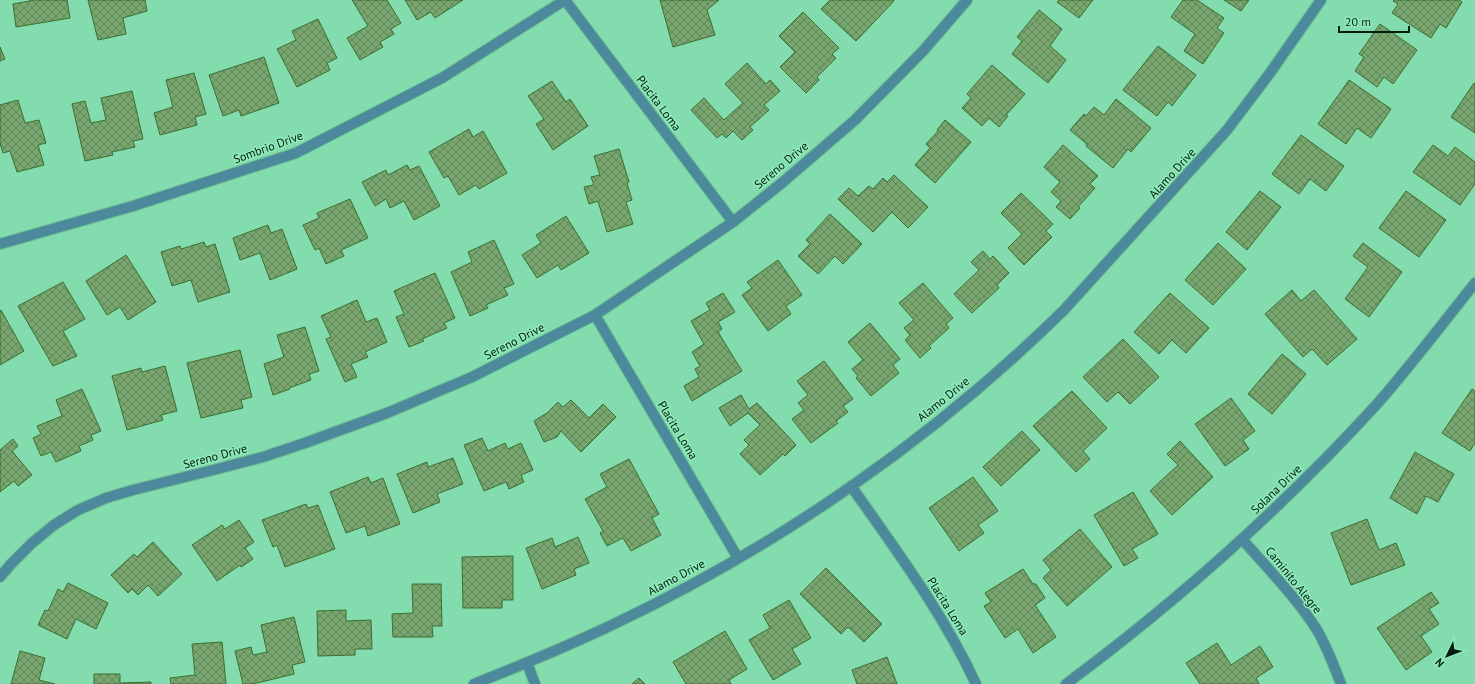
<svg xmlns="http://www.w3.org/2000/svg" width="1475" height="684" viewBox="0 0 1475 684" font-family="'PT Sans',sans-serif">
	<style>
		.building { fill: url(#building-cross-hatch); stroke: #3b6f30 }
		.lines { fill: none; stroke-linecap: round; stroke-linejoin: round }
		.minor-casing { stroke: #6bba91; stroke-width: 12 }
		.minor { stroke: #4c899c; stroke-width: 10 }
		.labels { text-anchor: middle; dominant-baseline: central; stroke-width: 3; stroke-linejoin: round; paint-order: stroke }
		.street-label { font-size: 12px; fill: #021e11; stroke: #8fe9ba }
	</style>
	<defs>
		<pattern id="building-cross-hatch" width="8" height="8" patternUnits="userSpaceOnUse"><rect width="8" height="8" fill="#78a66e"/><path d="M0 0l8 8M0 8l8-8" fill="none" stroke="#608759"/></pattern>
	</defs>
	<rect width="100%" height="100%" fill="#82dcad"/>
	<path class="building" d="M29,0H67L70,18L16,27L13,4L30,1Z
		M88,0H145L147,11L123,18L126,34L98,40Z
		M352,0H387L401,23L391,29L394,34L380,42L383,47L360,60L347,38L368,26Z
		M405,0H463L435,18L431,12L417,20Z
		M660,0H719L707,10L715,35L673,47Z
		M830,0H893L894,1L856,41L821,9Z
		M1059,0H1093L1079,18L1057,2Z
		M1183,0H1197L1224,18L1217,28L1224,33L1203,64L1184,51L1195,34L1171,17Z
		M1224,0H1249L1241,11Z
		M1394,0H1459L1462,2L1446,28L1440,24L1431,38L1392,13L1398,4L1393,1Z
		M1039,10L1062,29L1050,46L1066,60L1048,83L1012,54L1022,41L1017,37Z
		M803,12L839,48L832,54L836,58L817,77L819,80L806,93L780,67L795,52L779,36Z
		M318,19L337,58L327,63L330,70L297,87L277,49L296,40L292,31Z
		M1380,24L1417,50L1393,84L1384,77L1377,87L1355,71L1364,57L1359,54Z
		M1158,46L1196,75L1172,106L1168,102L1157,116L1123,90Z
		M0,47L5,59L0,61Z
		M264,57L279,103L241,116L239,110L223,116L209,75Z
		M747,63L766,84L770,80L780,91L764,105L769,110L750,127L753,130L742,140L733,131L726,138L722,134L717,138L691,110L704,98L724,120L743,103L725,84Z
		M992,65L1025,94L1006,115L1008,116L999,127L989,118L982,126L962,108L971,98L967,94Z
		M194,73L206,114L195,117L197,125L160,135L154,113L173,107L166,80Z
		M1349,80L1391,109L1371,138L1357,128L1346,144L1318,124Z
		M552,81L566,102L570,99L588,126L553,150L536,124L544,119L528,96Z
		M1474,83L1475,84V133L1451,117Z
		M132,91L143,139L133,141L135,147L112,152L113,155L85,161L72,104L85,101L91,123L106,120L101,98Z
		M1116,99L1151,128L1131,152L1128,149L1113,168L1086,146L1087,144L1070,130L1084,114L1086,116L1094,107L1104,115Z
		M18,100L25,123L39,120L46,143L38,145L44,165L17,172L10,151L3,153L0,143V105Z
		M945,120L971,142L935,183L915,165L930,148L926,144L938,131L937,130Z
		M469,129L473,137L483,131L507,173L479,189L476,185L459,195L448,176L444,178L429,152Z
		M1301,135L1344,166L1326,191L1310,179L1299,194L1272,174Z
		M1063,145L1098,176L1090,184L1095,188L1078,207L1080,208L1070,219L1056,207L1061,201L1051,192L1060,182L1044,167Z
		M1433,145L1448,156L1455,147L1475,162V184L1460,205L1413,172Z
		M619,149L629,182L627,183L632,200L626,202L633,224L607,232L598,201L589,204L584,187L594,185L591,177L600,175L594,156Z
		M407,165L410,170L419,166L440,206L414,220L404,201L390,208L386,199L375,206L362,182L386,170L388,175Z
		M894,175L928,207L908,228L892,212L873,232L838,199L849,188L858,196L869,186L873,189L883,178L887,182Z
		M1260,191L1281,207L1247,250L1226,232Z
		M1406,191L1446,220L1419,257L1379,228Z
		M1021,193L1053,224L1046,231L1052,237L1024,265L1008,248L1022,234L1001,213Z
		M350,199L368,238L341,250L344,256L326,264L319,248L315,250L303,225L319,218L317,213Z
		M830,214L862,244L843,264L835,256L818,274L798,256L810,244L806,240Z
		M566,216L589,253L561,270L558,265L537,278L522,255L541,243L536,235Z
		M268,225L271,233L282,229L297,269L270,280L260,253L240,260L233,238Z
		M494,240L514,284L504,288L508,295L486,305L488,308L470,316L451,272L472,262L468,252Z
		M204,242L206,247L215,244L230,292L198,302L191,280L172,286L161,252L180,246L181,249Z
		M1218,243L1246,269L1213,305L1185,280Z
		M1363,243L1402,272L1369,317L1345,299L1368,267L1353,256Z
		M983,251L990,259L993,256L1009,273L997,285L999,288L972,313L954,294L979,270L971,262Z
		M126,255L156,302L128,320L120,307L107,315L86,281Z
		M778,260L802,295L786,306L791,314L768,331L742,295L752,288L747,282Z
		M435,273L455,318L444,323L447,328L422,339L424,341L409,347L396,317L404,314L394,291Z
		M63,282L85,319L63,331L77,356L53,366L18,306Z
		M923,283L953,318L946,324L949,328L929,346L931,348L920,358L905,340L910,335L904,328L914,320L899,303Z
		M1292,290L1301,301L1314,290L1357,339L1327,365L1312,349L1303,357L1265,314Z
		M723,293L735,312L718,322L722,329L718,332L742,371L692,401L684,386L699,377L695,369L700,366L692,352L704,344L691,321L710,310L706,303Z
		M1170,293L1209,328L1186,353L1172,340L1159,354L1134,332Z
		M357,300L366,322L377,318L387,342L365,352L368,357L351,364L357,377L345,382L326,339L331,337L321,316Z
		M1,310L24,351L0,365V311Z
		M870,323L900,359L893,365L899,373L871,396L856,378L858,376L852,369L863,360L848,342Z
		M305,327L319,371L309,374L311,380L289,388L290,389L273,395L264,364L284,357L277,335Z
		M1123,339L1159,377L1130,404L1118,392L1107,402L1083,377Z
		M240,350L252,397L241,400L243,408L201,418L187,363Z
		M1282,354L1306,374L1272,414L1248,394Z
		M824,361L853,399L843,406L848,412L836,421L838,423L811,443L792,419L804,410L798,403L808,395L797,381Z
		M165,366L177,411L161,415L163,420L127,430L112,376L141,368L142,372Z
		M82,389L101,431L91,435L93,440L79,446L81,451L56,462L51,452L41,456L33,438L41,434L37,426L62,416L56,400Z
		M1472,389L1475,391V443L1470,451L1442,433Z
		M1072,391L1107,428L1083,451L1090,459L1076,472L1033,426Z
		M741,395L749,409L757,403L796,445L785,456L783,454L760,475L740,454L749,445L744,440L760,425L748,413L730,426L719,408Z
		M1231,398L1255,431L1243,440L1249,449L1225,466L1195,424Z
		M571,400L589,418L603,404L616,417L581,452L561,431L557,437L544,442L534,421L547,413L558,402L563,407Z
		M1022,431L1040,450L1001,486L983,467Z
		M482,438L488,451L505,443L508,449L521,443L533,470L521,475L524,482L509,489L506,482L484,491L464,445Z
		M13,439L18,446L12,451L32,475L18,486L14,481L0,492V450Z
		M1180,441L1213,477L1172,515L1150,491L1178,465L1167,454Z
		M1415,452L1454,474L1438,502L1426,496L1417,514L1390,498Z
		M453,458L463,484L437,494L440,502L413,513L397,474L427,462L428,467Z
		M629,459L659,514L652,518L661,535L631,551L623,538L607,546L600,533L603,531L585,499L607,487L600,474Z
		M368,477L371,483L383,478L400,524L368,536L365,526L346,533L330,492Z
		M973,477L998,511L978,525L984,533L959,551L929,508Z
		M1133,492L1158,534L1132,549L1138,558L1124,566L1094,515Z
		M306,504L308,508L318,505L335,549L285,567L277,545L273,547L262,520Z
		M1367,519L1379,550L1396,543L1405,565L1351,585L1331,533Z
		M239,520L254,542L245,548L253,559L241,567L240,565L217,581L192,545L222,525L225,529Z
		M1080,529L1112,567L1067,606L1043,578L1051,570L1043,560Z
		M578,537L589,563L574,569L576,575L542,589L526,548L552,538L555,547Z
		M153,542L182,574L158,596L148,585L138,595L132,589L128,593L111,575L134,554L137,557Z
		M513,556V600H502V608H463L462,557Z
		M826,568L882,624L864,642L848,627L841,634L800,594Z
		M1023,569L1033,584H1036L1045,598L1035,605L1056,637L1033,653L1018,629L1005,638L984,606L991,602L985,593Z
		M68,583L108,603L96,629L76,619L67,639L38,625L45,610L48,611L58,589L63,592Z
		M412,584H441L442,626H432L433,637H393L392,614L413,613Z
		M1431,592L1439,603L1429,609L1439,624L1421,636L1432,652L1406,670L1377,628Z
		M789,600L811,638L792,649L801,664L773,680L749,640L770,628L763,615Z
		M346,610V621L371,620L372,649H355V655L318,656L317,611Z
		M294,617L305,662L292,665L294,674L253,684H243L235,651L251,647L253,655L267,652L261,625Z
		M725,631L747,669L729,680L731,684H686L673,662Z
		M222,642L226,684H171L170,678L195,675L192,644Z
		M1217,643L1231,665L1260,646L1273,667L1256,678L1259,684H1200L1186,663Z
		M20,651L45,658L39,680L55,684H11Z
		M887,657L897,684H857L852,670Z
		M94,674H120V683L151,682V684H94Z
		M639,678L645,684H632Z"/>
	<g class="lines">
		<defs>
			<path id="minor" d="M565,0L733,222
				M0,244L133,206L296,153L442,78L565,0
				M595,315L738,558
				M851,486C896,550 943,613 976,684
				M1242,539C1268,569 1296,597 1317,630C1327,647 1334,666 1341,684
				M0,577L11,564L32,543L54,525L78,510L106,498L133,490L221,468L263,457L305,443L387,413L472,377L595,315L733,222L783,182L855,120L923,51L967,0
				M527,663L535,684
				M474,684C522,665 568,646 614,624C779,546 934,438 1064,310L1227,130L1270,73L1321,0
				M1066,684C1179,600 1283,507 1378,403C1412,364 1443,323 1475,283"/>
		</defs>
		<use href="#minor" class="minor-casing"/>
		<use href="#minor" class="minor"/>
	</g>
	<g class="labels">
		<g class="street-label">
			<text transform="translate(659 103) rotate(53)">Placita Loma</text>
			<text transform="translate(268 147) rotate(-20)">Sombrio Drive</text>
			<text transform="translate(781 165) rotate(-40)">Sereno Drive</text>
			<text transform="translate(1172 173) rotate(-48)">Alamo Drive</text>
			<text transform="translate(514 341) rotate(-27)">Sereno Drive</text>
			<text transform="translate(943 399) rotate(-39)">Alamo Drive</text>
			<text transform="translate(678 430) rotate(59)">Placita Loma</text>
			<text transform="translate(215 456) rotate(-15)">Sereno Drive</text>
			<text transform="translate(1276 489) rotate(-44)">Solana Drive</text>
			<text transform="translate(676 577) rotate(-28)">Alamo Drive</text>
			<text transform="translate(1294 580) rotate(51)">Caminito Alegre</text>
			<text transform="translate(948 606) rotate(58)">Placita Loma</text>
		</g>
	</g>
	<g transform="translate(1447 656) rotate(227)" stroke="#8fe9ba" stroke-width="3" paint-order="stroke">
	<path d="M0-3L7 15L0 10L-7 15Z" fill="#021e11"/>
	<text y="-6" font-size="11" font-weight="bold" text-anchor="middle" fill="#021e11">N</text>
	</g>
	<path d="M1339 26v6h70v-6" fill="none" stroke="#021e11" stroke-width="2"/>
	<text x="1345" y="26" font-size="12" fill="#021e11" stroke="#8fe9ba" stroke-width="3" paint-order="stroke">20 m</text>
</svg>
